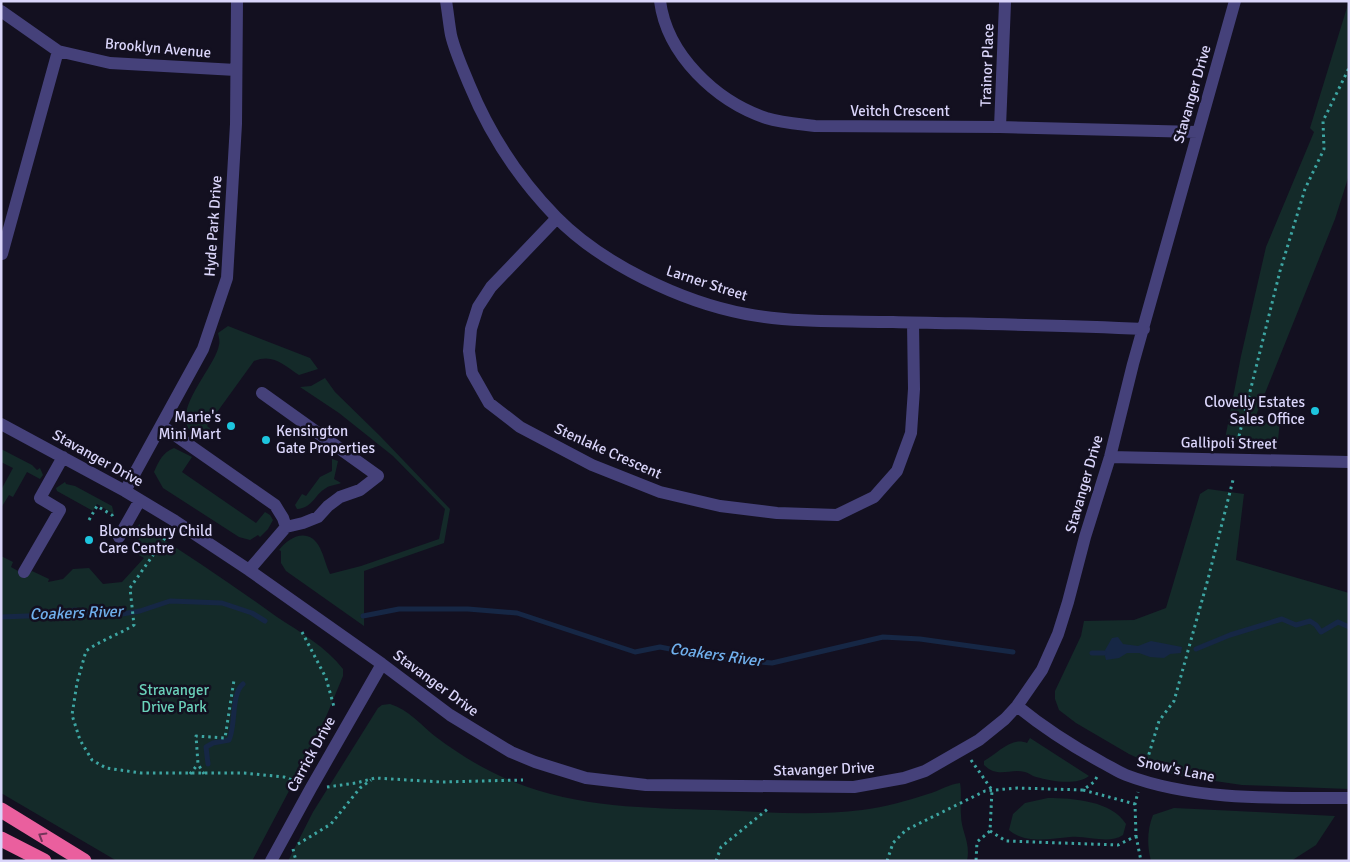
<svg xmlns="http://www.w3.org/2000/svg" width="1350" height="862" viewBox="0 0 1350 862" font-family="Signika,sans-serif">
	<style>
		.green { fill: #142a29 }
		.water { fill: #162745 }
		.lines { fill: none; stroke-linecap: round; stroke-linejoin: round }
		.stream { stroke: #162745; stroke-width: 5 }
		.path { stroke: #3da5a2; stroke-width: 3; stroke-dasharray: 2.5 4; stroke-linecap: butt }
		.minor { stroke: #45417a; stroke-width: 12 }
		.highway { stroke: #ea5f9e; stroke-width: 15 }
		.oneway { stroke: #743459 }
		.poi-dot { fill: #1dc5de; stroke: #131020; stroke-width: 2 }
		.labels { text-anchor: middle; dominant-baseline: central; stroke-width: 5; stroke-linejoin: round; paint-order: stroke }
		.street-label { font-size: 15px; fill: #dad5fa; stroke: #131020 }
		.poi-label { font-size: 15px; fill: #dad5fa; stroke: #131020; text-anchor: end }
		.park-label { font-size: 15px; fill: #6ad0b9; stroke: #131020 }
		.water-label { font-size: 16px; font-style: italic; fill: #70b0ed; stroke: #131020 }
	</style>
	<rect width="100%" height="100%" fill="#131020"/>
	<path class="green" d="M1349,1V175L1335,219L1255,418C1265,419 1274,418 1281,410L1278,440L1225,439L1241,356L1266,247L1314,132L1310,128Z
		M228,326L310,358L318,369L299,375C284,365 273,353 254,361L207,426L212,430L205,439C156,425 215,370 219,345C220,342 219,337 218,333Z
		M325,378L335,392L380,436L450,509L444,543L364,571V626L286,571L281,563V551L279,550C290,536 309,527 320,548C324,556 326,566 330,574L361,566L439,539L445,509L393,456L339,413L300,387L311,386Z
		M174,448L192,457L182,472L256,523L265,512L270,515L273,520L268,529L260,537L258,535L250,540L239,537L163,488L154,472C159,461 162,453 174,448Z
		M1,449L32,465L37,470L40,468L43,475L40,479L27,472L13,497L9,495L1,508V490L13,468L1,462Z
		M332,459L338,461L334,479L341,483C336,485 330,485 326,488C314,495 313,508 297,509L295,505L302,494L306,496L320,477L332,471Z
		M65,482L66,484L75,486L112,506L114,514L97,504L93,511L57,491L56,488Z
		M1208,489L1244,494L1236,560L1349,593V789L1242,785L1174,775L1129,754L1076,723L1059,710L1055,699V691L1081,636L1084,621L1134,620L1166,608L1200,494Z
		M140,524V527L147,529C191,557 234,586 277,617C300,632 326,647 343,669V676L318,736L252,861H117L1,793V556L13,562L11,567L27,576L32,571L49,579L48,582L63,579L73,569L89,568L103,584L122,582L144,558L132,551L142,533L134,528Z
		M390,704C408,709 422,726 436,737C460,755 486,771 514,782C578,808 647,808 715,810C764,812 814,816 862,810C885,807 907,801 928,794C939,791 949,784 960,783C962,794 960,804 961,815C961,832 971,842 967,861H288L313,812L378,708L382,705Z
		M1030,738L1089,776C1076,786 1051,781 1036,777C1032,776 1029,773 1025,772C1009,768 999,779 984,765V761C997,754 1012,736 1027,743Z
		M1048,798C1073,798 1112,801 1126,824L1123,835C1108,845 1088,835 1070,837C1050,839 1025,844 1009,830L1013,814L1025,803Z
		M1174,808L1335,816L1316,845L1291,861H1151C1147,846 1147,830 1153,815Z"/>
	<path class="water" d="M1118,637L1123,644L1138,646L1151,641L1182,647L1181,653L1170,654L1164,658L1150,657L1139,653H1127L1119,658L1106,660L1104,652L1112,638Z"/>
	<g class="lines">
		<path class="stream" d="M363,616L399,609H468L517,613L635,652L660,647L715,658L772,663L883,637L920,639L1013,652
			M1,617L53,615L75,610L101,616L116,615L140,611L170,601L222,603L252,613L265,621
			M1196,649L1230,635L1282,619L1296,625L1310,621L1316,625L1321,632L1338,622L1349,627
			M1092,653H1104
			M208,764L206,747L213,743L229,740C236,725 231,694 243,684"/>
		<path class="path" d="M1239,436L1280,271L1305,189L1324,149L1323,121L1349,68
			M89,520L97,506L112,515L113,518
			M165,538L130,588L134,625C118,635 101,640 86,651L77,683L72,715L80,740L92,760L106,768L141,773H244L284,777L298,782
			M302,632L326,678L334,707
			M971,760L992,790L990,831L977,842L976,861
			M1145,767L1159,721L1174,701L1208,579L1233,480
			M190,774L198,764
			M204,774L198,764L196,736L225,738L234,680
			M327,787L356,783L375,778L441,782L523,780
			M1083,790L1135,804
			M990,831L1006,841L1118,845L1136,836L1135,804L1138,792
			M1136,836L1141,861
			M298,844L331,824L360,788L371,780
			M293,849L296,861
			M716,861L721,847L769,808
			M887,861L893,843L906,830L985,791L1017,788L1083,790L1094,782L1098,775"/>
		<path class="minor" d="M446,1C448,13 449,24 451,35C455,52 463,69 469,84C489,133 519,179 556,217C602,264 682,302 746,314C794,323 845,321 893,322C977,324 1060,325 1144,329
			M660,1C667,55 716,101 766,118C782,123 799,124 815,126L1000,127L1198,132
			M1,11L58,51L110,63L236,70
			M1000,127L1005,3
			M557,218L491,287L478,307L471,329L469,351L472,373L489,403L520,427L592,465L660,492L720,506L777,513L837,515L874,497L897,471L911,433L914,389L913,323
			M2,254L58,51
			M1,424L125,491L175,521L249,570L382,664L450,715L511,752L535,762L586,778L646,785L854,787L904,778L925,771L979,740L1005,719L1017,706L1042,670L1058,634L1068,602L1085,537L1110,457L1133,364L1235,1
			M162,426L275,505L283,518L286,527
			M1110,457L1349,462
			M125,491L203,349L227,278L236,124L237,1
			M119,537L140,500
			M249,570L286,527L303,523L318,517L328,506L340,497L360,490L378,476L262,393
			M24,572L60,510L40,498L63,457
			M1017,706C1044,728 1072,746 1103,763C1111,767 1118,772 1126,775C1194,801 1277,798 1349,798
			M271,861L311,788L382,664"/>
		<path class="highway" d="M1,810L84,861
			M1,839L44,861"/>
	</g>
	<defs><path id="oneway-chevron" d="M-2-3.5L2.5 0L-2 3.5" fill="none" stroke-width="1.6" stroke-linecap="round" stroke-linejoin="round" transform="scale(1.25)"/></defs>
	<use class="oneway" href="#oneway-chevron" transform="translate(42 836) rotate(-149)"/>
	<g class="poi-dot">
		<circle cx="1315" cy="411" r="5"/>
		<circle cx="231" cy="426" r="5"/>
		<circle cx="266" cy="440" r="5"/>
		<circle cx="89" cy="540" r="5"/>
	</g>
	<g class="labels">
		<g class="street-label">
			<text transform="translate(158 48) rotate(5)">Brooklyn Avenue</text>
			<text transform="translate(987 65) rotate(-88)">Trainor Place</text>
			<text transform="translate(1192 94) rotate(-74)">Stavanger Drive</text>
			<text x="900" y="111">Veitch Crescent</text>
			<text transform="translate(213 226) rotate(-86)">Hyde Park Drive</text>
			<text transform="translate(707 283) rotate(18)">Larner Street</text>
			<text transform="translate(1229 443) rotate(1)">Gallipoli Street</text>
			<text transform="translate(608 451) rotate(24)">Stenlake Crescent</text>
			<text transform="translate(98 458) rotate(29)">Stavanger Drive</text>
			<text transform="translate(1084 484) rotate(-74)">Stavanger Drive</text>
			<text transform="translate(436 683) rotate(36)">Stavanger Drive</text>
			<text transform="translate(311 754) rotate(-61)">Carrick Drive</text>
			<text transform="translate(824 769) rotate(-2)">Stavanger Drive</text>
			<text transform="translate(1176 769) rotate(12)">Snow's Lane</text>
		</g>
		<g class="poi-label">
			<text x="1305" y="402">Clovelly Estates<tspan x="1305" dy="17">Sales Office</tspan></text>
			<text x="221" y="417">Marie's<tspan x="221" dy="17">Mini Mart</tspan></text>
			<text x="276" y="431" text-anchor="start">Kensington<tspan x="276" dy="17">Gate Properties</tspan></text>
			<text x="99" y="531" text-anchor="start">Bloomsbury Child<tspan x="99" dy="17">Care Centre</tspan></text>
		</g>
		<g class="park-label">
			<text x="174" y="690">Stravanger<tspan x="174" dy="17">Drive Park</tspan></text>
		</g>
		<g class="water-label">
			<text transform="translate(76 613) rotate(-2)">Coakers River</text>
			<text transform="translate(716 655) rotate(8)">Coakers River</text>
		</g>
	</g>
	<rect width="1350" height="862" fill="none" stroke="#dad5fa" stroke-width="5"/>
</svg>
